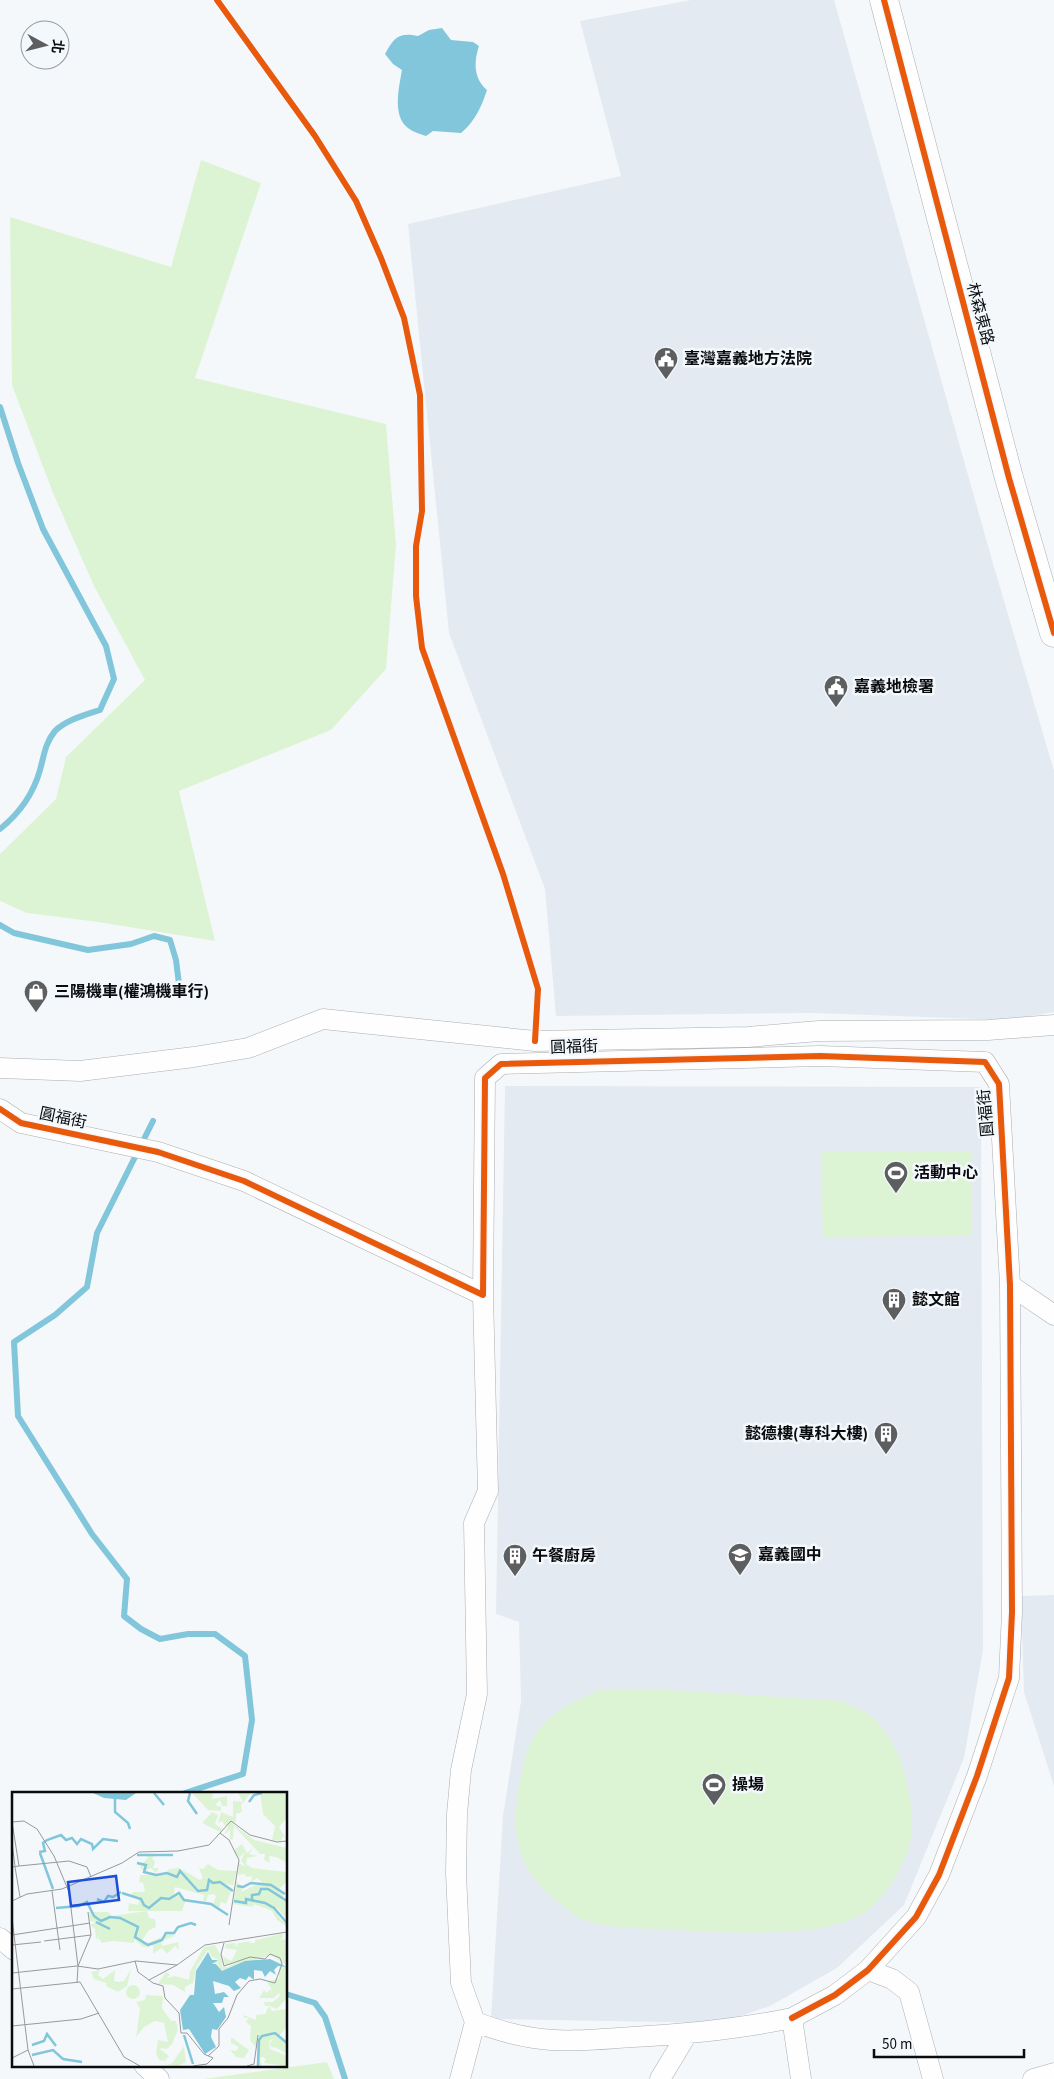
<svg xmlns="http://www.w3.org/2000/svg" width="1054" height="2079" viewBox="0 0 1054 2079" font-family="'Source Sans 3','Noto Sans TC',sans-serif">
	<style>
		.built { fill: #e3eaf1 }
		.green { fill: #ddf4d4 }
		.water { fill: #81c6da }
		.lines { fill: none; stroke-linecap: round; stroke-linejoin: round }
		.stream { stroke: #81c6da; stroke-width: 6 }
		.street-casing { stroke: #abadb0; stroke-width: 21 }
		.secondary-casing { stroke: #abadb0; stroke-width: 29 }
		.street { stroke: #fefefe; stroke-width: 20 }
		.secondary { stroke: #fefefe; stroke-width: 28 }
		.cycleway-casing { stroke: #f3f8fd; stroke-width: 9 }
		.cycleway { stroke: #e8590c; stroke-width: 6 }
		.labels { text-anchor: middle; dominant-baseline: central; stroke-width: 5; stroke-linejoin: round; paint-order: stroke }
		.street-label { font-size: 16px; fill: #0a0b0d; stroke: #f3f8fd }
		.poi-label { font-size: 16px; font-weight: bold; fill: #0a0b0d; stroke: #f3f8fd; text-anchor: start }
		.inset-river { fill: none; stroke: #81c6da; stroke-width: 2.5 }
		.inset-road { fill: none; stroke: #97999c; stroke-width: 1 }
		.view { fill: #1d4ed8; fill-opacity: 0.15; stroke: #1d4ed8; stroke-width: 2.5 }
		.inset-edge { fill: none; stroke: #0a0b0d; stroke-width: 2.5 }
	</style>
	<rect width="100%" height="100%" fill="#f5f8fb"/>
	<path class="built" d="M691,0H834L992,560L1054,771V1012L1007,1020L814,1013L556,1016L545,889L449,633L408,224L621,176L580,21Z
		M505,1086L981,1087L983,1650L964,1758L904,1905L837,1968L770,2006L720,2023L491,2019L503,1816L521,1701L519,1622L496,1614Z
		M1054,1595V1786L1024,1692L1021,1596Z"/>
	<path class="green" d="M201,160L261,183L195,378L386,424L396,545L386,669L331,730L179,791L215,941L98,922L27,913L0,901V854L56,799L66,757L145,680L94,586L53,493L12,385L10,217L171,267Z
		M971,1151L972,1236L823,1237L821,1152Z
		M601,1689H651L842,1701C850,1705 860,1709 868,1714C893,1734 906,1768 910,1799C914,1830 913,1844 898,1872C890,1887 881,1900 867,1911C829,1939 728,1933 681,1930C653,1928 606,1930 581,1919C576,1917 572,1912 567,1909C533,1886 512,1853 516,1811C519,1777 525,1733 556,1713C570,1703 586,1696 601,1689Z
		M327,2062L334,2079H203Z"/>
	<path class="water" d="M442,28L451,40L473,42L479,46C474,61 473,78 487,90C481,108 475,121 461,133L433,131L426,136C420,134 413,132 408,128C392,116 399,87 402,70L393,64L385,54C394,38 398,32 418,36L429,30Z"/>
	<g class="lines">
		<path class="stream" d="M0,407L18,463L43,529L106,646L114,679L100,710C85,715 66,720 55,731C45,743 44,756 40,770C33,795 20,813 0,829
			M0,925L14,933L88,950L131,944L154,936L170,940L176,960L180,992
			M153,1121L97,1233L87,1287L55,1315L14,1342L18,1416L92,1534L127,1579L124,1616L141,1629L160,1639L188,1634H215L245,1656L252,1720L243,1774L185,1793
			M286,1994L315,2003L325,2017L345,2079"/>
		<defs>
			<path id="street" d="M0,1068L80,1071L194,1057L248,1048L323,1019L535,1041L748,1037L819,1031L988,1030L1054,1025
				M0,1109L21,1123L158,1152L244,1181L483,1295L485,1078L501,1064L820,1056L985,1062L999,1084L1010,1285L1012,1612L1009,1678L977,1776L939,1875L916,1917L868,1970L835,1995L792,2018
				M1010,1285L1054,1315
				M483,1295L488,1491L474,1523L477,1694L461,1770L457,1814L456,1873L461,1983L475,2022C494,2029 513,2035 534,2038C566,2043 600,2039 633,2037C687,2034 739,2029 792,2018L801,2079
				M0,1938L14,1950
				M868,1970L892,1979L909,1992L933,2079
				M144,2065L159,2079
				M460,2079L475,2022
				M660,2079L687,2034
				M1033,2079L1054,2073"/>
			<path id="secondary" d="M884,0L1009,478L1054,633"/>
		</defs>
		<use href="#street" class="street-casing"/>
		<use href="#secondary" class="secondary-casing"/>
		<use href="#street" class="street"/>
		<use href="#secondary" class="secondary"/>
		<defs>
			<path id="cycleway" d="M217,0L315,136L356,201L381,258L404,318L420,395L422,511L416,546V596L422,648L503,874L538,989L535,1041
				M884,0L1009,478L1054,633
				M0,1109L21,1123L158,1152L244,1181L483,1295L485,1078L501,1064L820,1056L985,1062L999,1084L1010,1285L1012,1612L1009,1678L977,1776L939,1875L916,1917L868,1970L835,1995L792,2018"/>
		</defs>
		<use href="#cycleway" class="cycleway-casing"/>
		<use href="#cycleway" class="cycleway"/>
	</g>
	<defs>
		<symbol id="civic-pin" viewBox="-11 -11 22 30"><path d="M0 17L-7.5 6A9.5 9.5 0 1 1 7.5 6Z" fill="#5c5e60" stroke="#f3f8fd"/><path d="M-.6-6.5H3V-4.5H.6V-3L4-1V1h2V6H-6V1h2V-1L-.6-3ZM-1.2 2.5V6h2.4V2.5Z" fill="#fff"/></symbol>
		<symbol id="shop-pin" viewBox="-11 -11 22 30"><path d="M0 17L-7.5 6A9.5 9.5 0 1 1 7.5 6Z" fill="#5c5e60" stroke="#f3f8fd"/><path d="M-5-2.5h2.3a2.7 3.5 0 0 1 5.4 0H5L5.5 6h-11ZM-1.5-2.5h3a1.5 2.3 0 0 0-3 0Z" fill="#fff"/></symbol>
		<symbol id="stadium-pin" viewBox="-11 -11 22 30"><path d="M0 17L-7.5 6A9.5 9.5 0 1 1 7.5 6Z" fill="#5c5e60" stroke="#f3f8fd"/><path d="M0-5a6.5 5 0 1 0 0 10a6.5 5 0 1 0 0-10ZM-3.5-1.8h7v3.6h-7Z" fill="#fff"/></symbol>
		<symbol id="building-pin" viewBox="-11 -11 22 30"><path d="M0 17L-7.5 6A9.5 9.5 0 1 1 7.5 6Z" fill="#5c5e60" stroke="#f3f8fd"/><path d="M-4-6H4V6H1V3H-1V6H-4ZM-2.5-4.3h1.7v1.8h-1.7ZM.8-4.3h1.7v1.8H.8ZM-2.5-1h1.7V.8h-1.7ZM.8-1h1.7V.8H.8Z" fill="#fff"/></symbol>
		<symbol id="school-pin" viewBox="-11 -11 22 30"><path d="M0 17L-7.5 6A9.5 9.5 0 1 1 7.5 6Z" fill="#5c5e60" stroke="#f3f8fd"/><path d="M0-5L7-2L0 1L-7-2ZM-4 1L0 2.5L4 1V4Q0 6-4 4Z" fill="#fff"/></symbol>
	</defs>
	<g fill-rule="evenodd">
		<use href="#civic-pin" x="652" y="345" width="28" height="38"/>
		<use href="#civic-pin" x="822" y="673" width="28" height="38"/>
		<use href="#shop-pin" x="22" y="978" width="28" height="38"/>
		<use href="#stadium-pin" x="882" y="1159" width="28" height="38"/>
		<use href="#building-pin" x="880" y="1286" width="28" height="38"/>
		<use href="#building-pin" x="872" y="1420" width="28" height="38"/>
		<use href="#school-pin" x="726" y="1541" width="28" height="38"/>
		<use href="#building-pin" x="501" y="1542" width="28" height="38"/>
		<use href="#stadium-pin" x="700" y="1771" width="28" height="38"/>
	</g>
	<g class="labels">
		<g class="street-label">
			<text transform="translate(980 314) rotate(75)">林森東路</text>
			<text transform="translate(574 1047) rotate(-2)">圓福街</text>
			<text transform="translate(986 1113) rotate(-95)">圓福街</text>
			<text transform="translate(63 1118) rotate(12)">圓福街</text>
		</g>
		<g class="poi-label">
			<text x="684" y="359">臺灣嘉義地方法院</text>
			<text x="854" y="687">嘉義地檢署</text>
			<text x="54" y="992">三陽機車(權鴻機車行)</text>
			<text x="914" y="1173">活動中心</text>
			<text x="912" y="1300">懿文館</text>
			<text x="868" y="1434" text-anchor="end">懿德樓(專科大樓)</text>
			<text x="758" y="1555">嘉義國中</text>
			<text x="532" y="1556">午餐廚房</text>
			<text x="732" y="1785">操場</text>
		</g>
	</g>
	<g transform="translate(12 1792)">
		<rect width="275" height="275" fill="#f5f8fb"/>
		<path d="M180,1H201L200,7L215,4V14H210L208,8L203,13L209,15V19L196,18ZM226,1H239L229,13L230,20L224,22V30L213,34L210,29L206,31L209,20L221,25V9L231,10ZM248,1H274L275,26L267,35L275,48L271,44L269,49L260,48L263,34L251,22ZM200,20L206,23L203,32L210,37L208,40L190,31ZM218,30L242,48L275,56V71L264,65L257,64L258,71L252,68L253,62H248L222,34L221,47L218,48V38L212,43ZM230,52L235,61L242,55L237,62L246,64L235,66L234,72L240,76L275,80V90L267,97L272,100L271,107L275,109V127L264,115L268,127L273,131L275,128V135L265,128L260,119L242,112L241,115L221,112L225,89L231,97L229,100L250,90L245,86L239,90L240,84L234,85L233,82L226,83L227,71L233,75L229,68L233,60L227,66L222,58ZM133,62H145L140,66L143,70L141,76H147L144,81L139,76L133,79L129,77L128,73L136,66ZM196,72L206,78L225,79L221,93L212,92L220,97L214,112L209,110L207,116L201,112L204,104L202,102L196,103L194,110L191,109L192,103L163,95L162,102L174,107L170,119H116L117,111L126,113L127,108L119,103L121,100H133L131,91L127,90L128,83H153L157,77L167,76L188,88L191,86L187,76L191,77ZM135,119L137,126L143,127L144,135L137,138L129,150L136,151L159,141L163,144L149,149L150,154L166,150L167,158L163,154L155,162L150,156L141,162V154L137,151L138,154L131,155L122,147V151L100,149L90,151L86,146L89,140L84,148L83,137L78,133L84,130L78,129L77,120H96L100,124ZM269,142L272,144L268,148L275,147V174L259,163L210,179L205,171L200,172L206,168L200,165L196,158L185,174L181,191L173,195V200L161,193L146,192L154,180L158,183L155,186L163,184L177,188L178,179L192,155L203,153L210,165V174L216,175L226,168L213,174L211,164L219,169L225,158L213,156L214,152L223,151L225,155L226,151L239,149L237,151H243V148ZM267,175H275V206L265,217L257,214L260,219L275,217L274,236L266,245L275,248V262L265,256L259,255L258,250L263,246L257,249L258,257L275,264V274L252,271L254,267L251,265L248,266L250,274H247L246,258L238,248L239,234L234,230L237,225L232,226V223L244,228V223L253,222L257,214H253L252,210H261L268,204L267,201L262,206H247L252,198L255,201L258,197L260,202L259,196L255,190L267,186ZM119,177L115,194L106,200L94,194V191L82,187L79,180L88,178L86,183L91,187L103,178L102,189L107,190L112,189ZM114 200a7 7 0 1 1 14 0a7 7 0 1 1-14 0ZM134,203L151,204L150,216L159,229H164L166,238L160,252L155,257L147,256L157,264L153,269L147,268L144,262L146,248L156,250L152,231L143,229L132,235L124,245L128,217L124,210L133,208ZM219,245L237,258L232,266L224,265L218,258L224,259L227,255L219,251ZM172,254L174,270L166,274L155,273L160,271Z" fill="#ddf4d4"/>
		<path d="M81,1H124L114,8L92,6ZM196,160L200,168H206L200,172H204L210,179L233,169L258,167L275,175L266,174L262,178L264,183L258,179L253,185L250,179L242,178V188L237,184L234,188L228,186L223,190L229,196L222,199L217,194L201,189L203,202L212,200L217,205H212L210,211H201L207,220L212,215L214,225L205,238L200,237L199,245L204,255L193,262L177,237L171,238L168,218L178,203H182L184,179Z" fill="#81c6da"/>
		<path class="inset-river" d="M142,1L152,13M178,1L176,9L185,22M103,6V20L116,31L118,37M237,10L242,3L250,1M27,60L33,59L31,51L35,48L49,43L54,48L60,46L65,52L69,47L80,52L81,57L91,47L106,49M28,61L41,97M125,63H161M125,71L134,73L132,80L144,83L155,81L165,85L168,79L186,99L195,98L197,88L201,91L208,90L221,99M225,94L231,95L239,91L259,93L273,102M110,101L129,107L132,113L137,116L149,106L157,107L167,101L172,108L199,112L216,123M85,107L92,110L96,104L101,105L109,100M240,108V103L247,102L249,97H256L275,109M222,109L234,111V107L253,111L262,116L275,131M44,116L67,114L75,110L82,124L89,129L98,125L108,126L126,135L123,145L136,153L150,148L154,141H162L166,135L179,131L184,133M84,130L98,137M172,243L181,272M20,253L32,249L35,242L44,254M20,263L41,258L51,267L70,270M246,274L247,248L250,244L263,241L275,251"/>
		<path class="inset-road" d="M0,30L12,29L25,37L42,64L57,100L66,174M0,30L7,74L0,75M208,41L217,48L227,68L217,133M0,51L3,74M7,74L57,69L75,75L79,85M3,75L8,105M40,99L48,158M0,109L15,102L50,97L110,71L127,60L166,59L197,53L219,29L238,43L265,50L275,49M0,126L16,258M0,143L78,131M32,149L79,143M0,153L29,150M123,169L126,180L141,191L151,194L153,206L167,221L169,241H175L192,262L201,266L195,272L181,274M0,181L65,174L86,177L124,169L165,173L193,153L275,140M137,188L165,173M65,191L66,174L79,143L76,120M0,197L68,190L112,265L128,274M0,234L69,227L87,221M16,258L22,274M196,264L207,254V237L216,226L225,203L237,189L248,187L263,191L270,172L268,166L258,162L253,167L238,165L212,174L209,162L212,151M0,266L16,258M235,274L242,272L246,243"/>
		<path class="view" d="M104,84L107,108L59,114L56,90Z"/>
		<rect width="275" height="275" class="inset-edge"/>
	</g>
	<g transform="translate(45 45) rotate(97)"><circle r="24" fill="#f3f8fd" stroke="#96999d"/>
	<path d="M0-4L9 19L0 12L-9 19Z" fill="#5c5e60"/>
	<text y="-8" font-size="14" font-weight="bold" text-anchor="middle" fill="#0a0b0d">北</text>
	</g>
	<path d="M874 2049v8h150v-8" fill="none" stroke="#0a0b0d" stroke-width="2.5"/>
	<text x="882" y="2049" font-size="15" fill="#0a0b0d" stroke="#f3f8fd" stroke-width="4" paint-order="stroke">50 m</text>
</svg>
